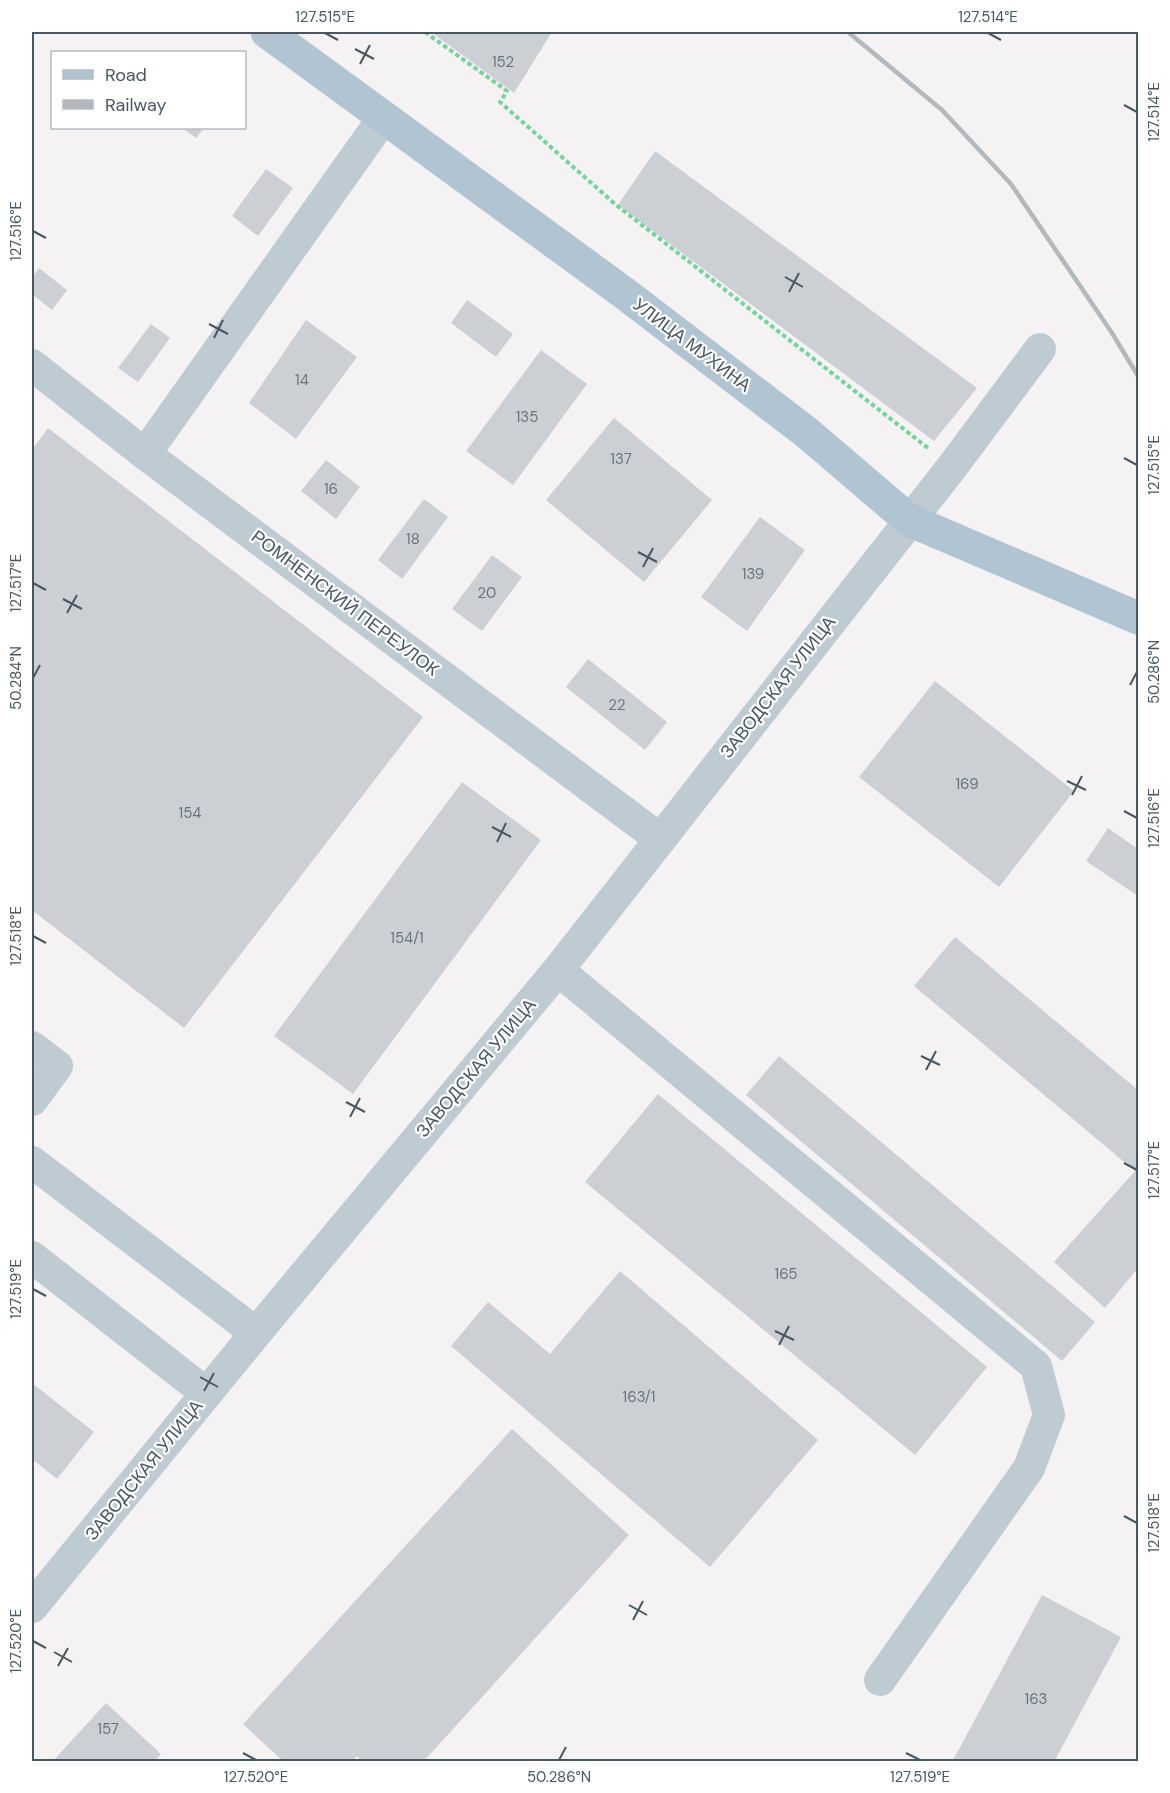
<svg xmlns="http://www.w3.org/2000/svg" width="1170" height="1793" viewBox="0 0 1170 1793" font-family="'DM Sans',sans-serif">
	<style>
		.building { fill: #ccd0d5 }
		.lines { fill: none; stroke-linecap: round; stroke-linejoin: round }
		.path { stroke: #75d49d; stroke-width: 4; stroke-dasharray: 4.5 3; stroke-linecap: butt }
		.minor { stroke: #bfcbd2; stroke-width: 32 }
		.major { stroke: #b1c4d2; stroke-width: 33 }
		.rail { stroke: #b4b8bd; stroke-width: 4.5 }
		.ticks { fill: none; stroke: #485761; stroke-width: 2 }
		.labels { text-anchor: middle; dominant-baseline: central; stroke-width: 4.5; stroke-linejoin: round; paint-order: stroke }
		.number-label { font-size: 15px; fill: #69757e }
		.street-label { font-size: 18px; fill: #485761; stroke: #fff }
		.neatline { fill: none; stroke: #485761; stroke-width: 2 }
		.ticks-label { font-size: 15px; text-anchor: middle; fill: #485761 }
	</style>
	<rect width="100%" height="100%" fill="#f4f2f2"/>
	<path class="building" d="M431,32H552L514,93Z
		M182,128H204L196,138Z
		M655,151L977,388L934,441L618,205Z
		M266,169L293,188L258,236L232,216Z
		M39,268L67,290L52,310L32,294V277Z
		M467,300L513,334L496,357L451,323Z
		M306,320L357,357L296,439L249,403Z
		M151,324L170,338L138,382L118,368Z
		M541,350L587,384L513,485L466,451Z
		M614,418L712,500L644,582L546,500Z
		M48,428L423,717L184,1028L32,910V450Z
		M326,460L360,487L336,519L301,491Z
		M424,499L448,517L402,579L378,560Z
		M760,517L805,550L747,631L701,597Z
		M492,555L522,577L482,631L452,609Z
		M588,659L667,722L645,750L566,687Z
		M935,681L1074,791L999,887L859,777Z
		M462,782L541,840L353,1094L274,1036Z
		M1108,828L1138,849V896L1086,861Z
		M955,937L1138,1090V1268L1105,1308L1054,1262L1135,1171L914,986Z
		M779,1056L1095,1322L1062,1361L746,1095Z
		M658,1094L987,1367L915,1455L585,1182Z
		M620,1271L818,1440L710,1567L451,1346L488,1302L550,1354Z
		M32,1383L94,1432L57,1479L32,1459Z
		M512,1429L629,1535L423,1762H362L357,1756L352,1762H284L243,1724Z
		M1042,1595L1121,1637L1054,1762H952Z
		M106,1703L161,1754L154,1762H52Z"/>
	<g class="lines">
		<path class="path" d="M425,32L507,91L500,102L615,204L928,448"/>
		<path class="minor" d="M32,365L145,454L660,839
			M145,454L384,117
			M558,970L1036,1366L1049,1415L1029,1468L880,1680
			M32,1047L57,1066L32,1100
			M32,1162L256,1333
			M32,1257L206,1393
			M32,1607L256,1333L558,970L952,467L1040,349"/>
		<path class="major" d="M267,32L628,296L806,432L909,520L1138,618"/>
		<path class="rail" d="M848,32L942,110L1011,184L1112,333L1138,376"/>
	</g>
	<path class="ticks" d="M325,33L338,40M988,33L1001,40M355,49L374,59M360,64L370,45M1124,105L1137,112M33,231L46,238M785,277L803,287M789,292L799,273M209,324L228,334M214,338L223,320M1124,458L1137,465M638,552L657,562M643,567L653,548M33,583L46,590M63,599L82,609M67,613L77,595M33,678L40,665M1130,685L1137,672M1067,781L1086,790M1072,795L1082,776M1124,811L1137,818M492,827L511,837M497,842L506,823M33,936L46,943M921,1056L940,1065M926,1070L936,1051M346,1102L365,1112M350,1117L360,1098M1124,1163L1137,1170M33,1289L46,1296M775,1331L794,1340M779,1345L789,1326M200,1377L218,1387M204,1391L214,1373M1124,1516L1137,1523M629,1605L647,1615M633,1620L643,1601M33,1641L46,1648M54,1652L72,1662M58,1666L68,1648M243,1753L256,1760M906,1753L920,1760M559,1760L566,1747"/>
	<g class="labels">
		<g class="number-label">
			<text x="503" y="62">152</text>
			<text x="302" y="380">14</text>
			<text x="527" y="417">135</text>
			<text x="621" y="459">137</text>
			<text x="331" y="489">16</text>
			<text x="413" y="539">18</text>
			<text x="753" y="574">139</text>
			<text x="487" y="593">20</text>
			<text x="617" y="705">22</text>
			<text x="967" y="784">169</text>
			<text x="190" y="813">154</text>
			<text x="407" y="938">154/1</text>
			<text x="786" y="1274">165</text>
			<text x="639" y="1397">163/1</text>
			<text x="1036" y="1699">163</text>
			<text x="108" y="1729">157</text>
		</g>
		<g class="street-label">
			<text transform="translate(692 345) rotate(37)">УЛИЦА МУХИНА</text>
			<text transform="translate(345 603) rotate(37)">РОМНЕНСКИЙ ПЕРЕУЛОК</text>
			<text transform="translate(778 687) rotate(-52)">ЗАВОДСКАЯ УЛИЦА</text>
			<text transform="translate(476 1068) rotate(-50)">ЗАВОДСКАЯ УЛИЦА</text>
			<text transform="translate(144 1470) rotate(-51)">ЗАВОДСКАЯ УЛИЦА</text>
		</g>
	</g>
	<rect width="1170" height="1793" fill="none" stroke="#ffffff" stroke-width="66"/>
	<rect x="51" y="51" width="195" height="78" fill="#ffffff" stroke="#b6bcc0" stroke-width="1.5"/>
	<rect x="63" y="70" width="30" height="9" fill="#b1c4d2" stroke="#b6bcc0" stroke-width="1.5"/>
	<text x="105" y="81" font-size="18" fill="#485761">Road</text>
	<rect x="63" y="100" width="30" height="9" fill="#b4b8bd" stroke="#b6bcc0" stroke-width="1.5"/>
	<text x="105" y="111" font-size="18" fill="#485761">Railway</text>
	<rect x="33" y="33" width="1104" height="1727" class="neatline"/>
	<g class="ticks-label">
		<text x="325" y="22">127.515°E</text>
		<text x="988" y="22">127.514°E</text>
		<text transform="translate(1154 112) rotate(-90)" y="5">127.514°E</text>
		<text transform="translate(16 231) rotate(-90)" y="5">127.516°E</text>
		<text transform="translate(1154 465) rotate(-90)" y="5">127.515°E</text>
		<text transform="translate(16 583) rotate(-90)" y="5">127.517°E</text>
		<text transform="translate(1154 672) rotate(-90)" y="5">50.286°N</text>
		<text transform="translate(16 678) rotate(-90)" y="5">50.284°N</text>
		<text transform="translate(1154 818) rotate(-90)" y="5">127.516°E</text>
		<text transform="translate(16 936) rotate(-90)" y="5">127.518°E</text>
		<text transform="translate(1154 1170) rotate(-90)" y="5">127.517°E</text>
		<text transform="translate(16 1289) rotate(-90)" y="5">127.519°E</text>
		<text transform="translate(1154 1523) rotate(-90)" y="5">127.518°E</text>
		<text transform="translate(16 1641) rotate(-90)" y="5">127.520°E</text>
		<text x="256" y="1782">127.520°E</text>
		<text x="559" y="1782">50.286°N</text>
		<text x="920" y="1782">127.519°E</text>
	</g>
</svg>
